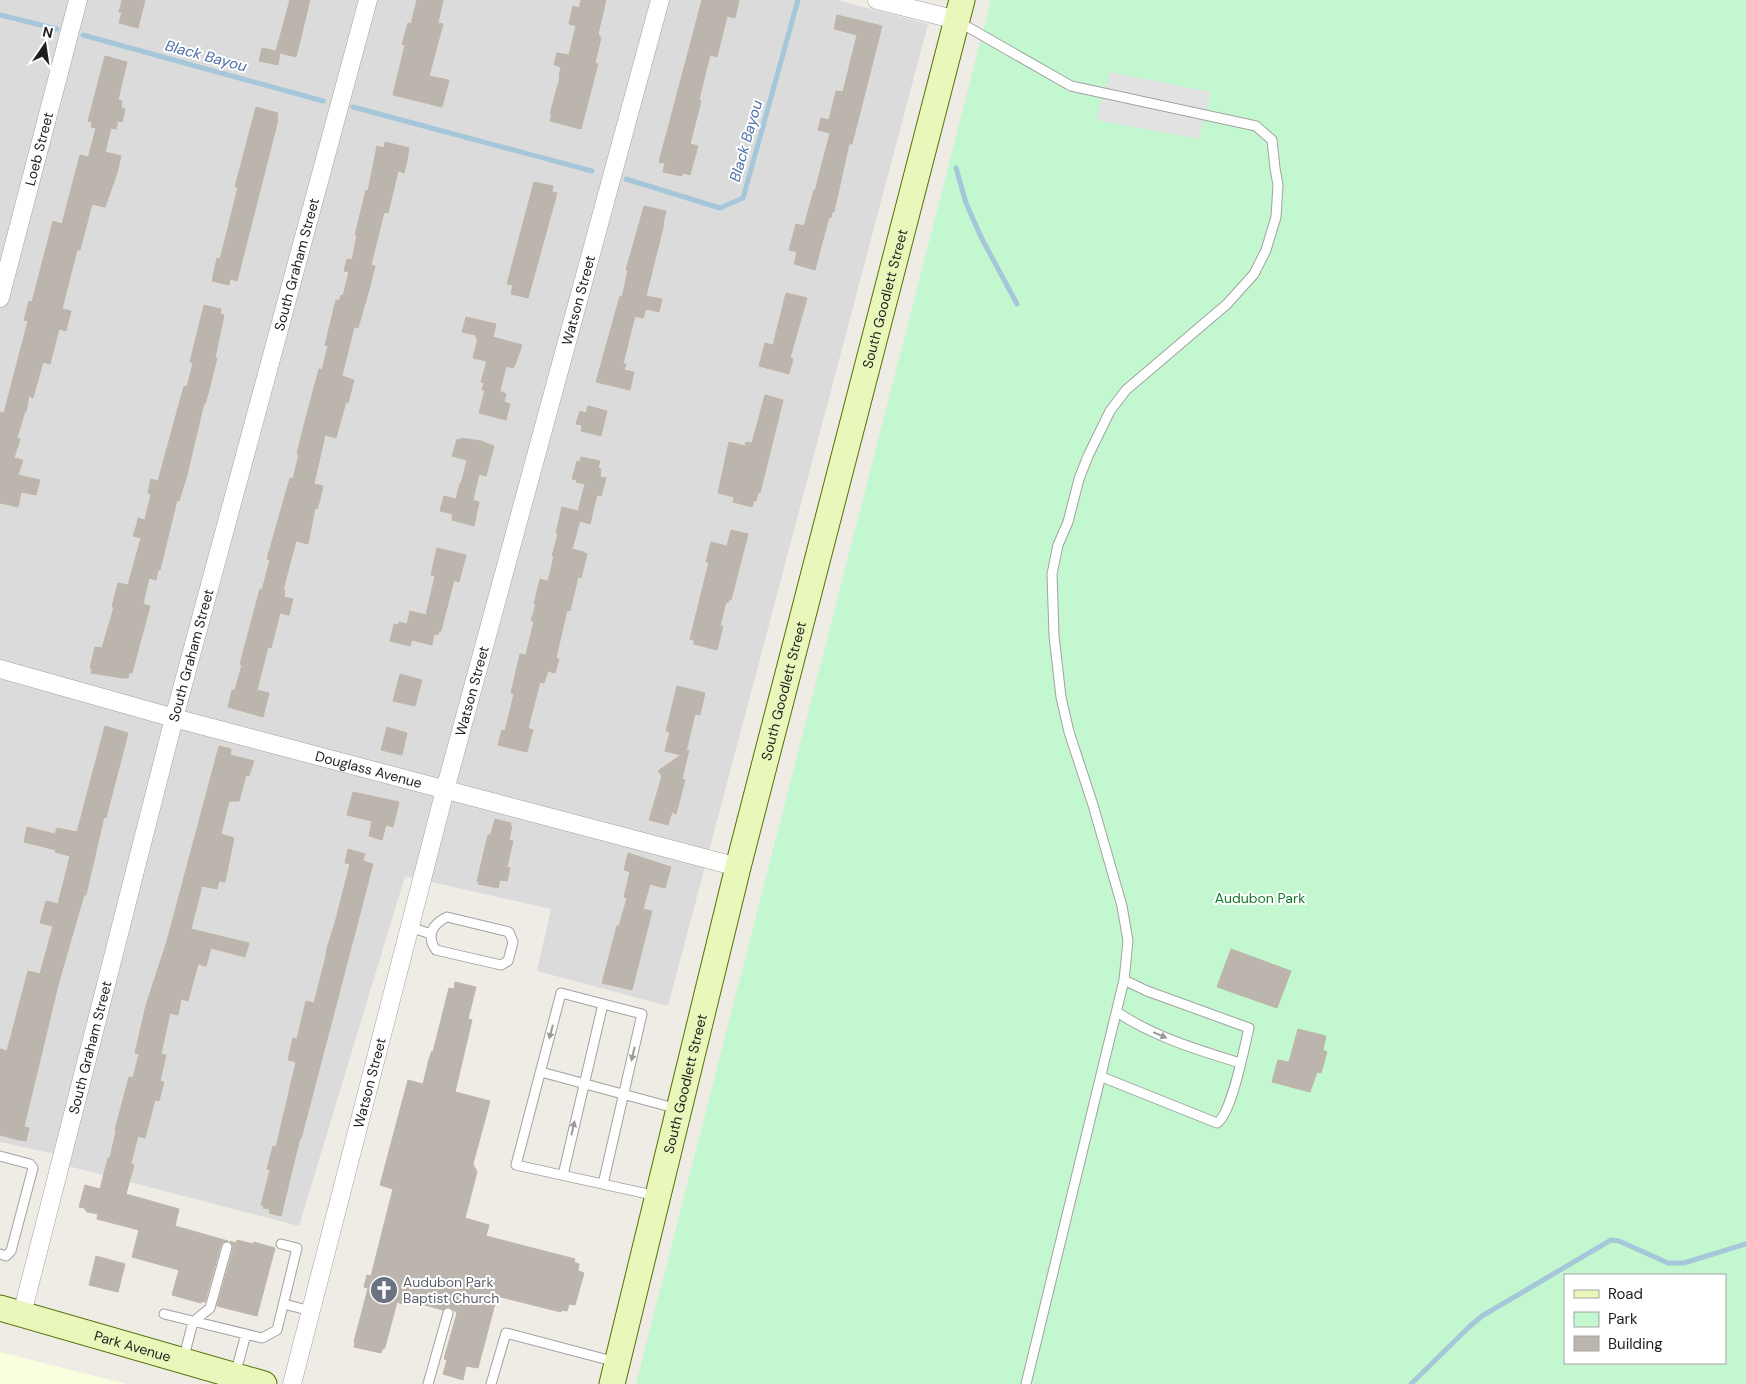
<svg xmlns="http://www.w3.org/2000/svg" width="1746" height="1384" viewBox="0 0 1746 1384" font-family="'DM Sans',sans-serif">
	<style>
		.residential { fill: #dcdbdb }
		.education { fill: #f9fede }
		.park { fill: #c2f7cf; fill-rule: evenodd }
		.parking { fill: #e2e2e2 }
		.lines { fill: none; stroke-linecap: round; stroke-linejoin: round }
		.stream { stroke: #a6c7da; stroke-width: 5 }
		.building { fill: #bbb5ae; stroke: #bfb5a7 }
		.lane-casing { stroke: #a2a2a2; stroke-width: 11 }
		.street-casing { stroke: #a2a2a2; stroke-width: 19 }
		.secondary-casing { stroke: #557009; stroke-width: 27 }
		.lane { stroke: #fff; stroke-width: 9 }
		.street { stroke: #fff; stroke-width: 18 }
		.secondary { stroke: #eaf7ba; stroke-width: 25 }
		.oneway { fill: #9a9a9a }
		.labels { text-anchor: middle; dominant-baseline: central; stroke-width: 4; stroke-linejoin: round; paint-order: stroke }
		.street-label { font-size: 14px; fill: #1e1e1e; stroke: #fff }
		.park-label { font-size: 14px; fill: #107728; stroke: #fff }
		.worship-label { font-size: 14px; fill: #5b616d; stroke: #fff; text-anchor: start }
		.water-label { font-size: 15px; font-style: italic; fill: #4e6ea9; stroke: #fff }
	</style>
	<rect width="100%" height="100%" fill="#eeece4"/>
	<path class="residential" d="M0,0H837L928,24L668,1006L537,971L551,909L405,876L299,1226L68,1166L69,1157L0,1142Z"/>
	<path class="education" d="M0,1352L127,1384H0Z"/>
	<path class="park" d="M991,0H1746V1384H636ZM1565,1275H1725V1363H1565Z"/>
	<path class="parking" d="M1110,72L1211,92L1199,139L1096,120Z"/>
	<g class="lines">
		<path class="stream" d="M0,15L57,29
			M83,35L323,101
			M353,107L592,171
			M956,168L966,203L981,237L1017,304
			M626,179L720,208L743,198L798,0
			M1411,1384L1469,1327L1482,1316L1611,1240L1619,1241L1668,1263H1684L1746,1244"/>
	</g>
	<path class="building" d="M122,0H145L138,28L119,23L122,12H119Z
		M290,0H310L296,57L280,53L278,65L259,61L262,48L276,51Z
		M417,0H443L438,23L443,24L429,76L449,80L442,107L393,95L405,45L402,44L408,23L411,24Z
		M581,0H606L598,34L601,38L595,63L598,64L581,129L550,121L552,115L550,114L560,77L559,76L561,67L554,65L557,53L569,55L576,26L569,24L573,6L579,8Z
		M702,0H739L735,18L727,16L717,57L710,55L699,100L701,101L690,144L698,146L690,175L683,173L682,176L663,172L665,163L659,162Z
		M837,15L882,26L852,144H849L834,212H832L831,218L829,217L815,270L794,264L797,252L789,250L796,224L804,226L814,190L815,191L830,133L818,130L821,118L829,120L836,91L843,92L857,35L834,29Z
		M105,56L127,62L118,100L122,101L121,108L125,109L122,122L118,121L116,129L111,128L105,152L121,156L117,173L105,207L92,204L80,250H77L62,309L71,311L66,331L59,329L50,364L43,362L33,398L29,396L26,412L25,411L17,438L20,439L14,458L23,460L18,475L40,480L36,495L21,492L18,507L0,503V412L4,413L28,321L24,320L29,301L32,302L53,221L62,224L80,155L88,157L89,155L96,128L91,127L92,122L88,121Z
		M256,107L278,113L277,119L278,120L237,281L230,279L229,285L212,281L217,258L220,259L228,228L238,187H235Z
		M385,142L409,148L407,160L404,173L398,171L388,213L384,212L371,265L375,266L369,290L358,328L354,327L342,376L354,380L348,403L346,402L336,438L325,435L314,484L323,486L319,503L317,509L315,508L308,544L296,541L283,590H285L284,597L293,599L289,615L280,613L271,648L268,647L257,690L269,693L263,717L228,707L232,690H235L242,665L240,664L260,589L262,590L270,560L267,559L290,478L293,479L299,454H297L304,425L319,369L322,370L328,346L325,345L336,300L339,301L341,295L343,296L349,272L344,271L347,259L352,260L357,235H355L366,190L368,191L377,146L384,148Z
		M534,182L553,186L552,192L557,193L528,298L511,294L513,285L507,284Z
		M644,206L666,211L663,223L664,224L646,296L662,299L659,312L646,309L643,318L635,316L623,364H626L624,370L634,372L630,390L596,382L620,296L622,297L628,271L626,270Z
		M786,293L807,298L790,358L793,359L789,374L759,366L765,343L773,345Z
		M204,305L221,309L220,314L224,315L215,358H217L208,394L205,404L204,403L187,475L179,501L177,500L160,570H158L156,580L149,578L143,604L150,606L132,673H129L128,678H123L91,673L92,669L90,668L95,647L102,648L114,607H112L118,583L128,585L141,538L133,536L137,524L138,518L145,520L151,494L148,493L151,479L158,481L184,386L187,387L193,363L190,362Z
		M466,317L496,324L493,337L522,345L515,365L513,368L506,366L500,391L506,394L504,402L510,404L506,420L479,413L485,390H482L484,383L481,382L487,361L473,358L478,338H476V335L462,332Z
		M765,395L783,400L760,493L758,492L756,501L754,500L752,507L733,502L734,497L718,493L729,442L745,446L746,442L752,443Z
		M588,406L607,411L601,436L581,431L582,425L576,424L580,411L586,413Z
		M461,438L481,441L494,446L486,476L479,474L473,500L479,502L474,526L452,520L453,514L440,511L444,496L456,499L460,483L461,484L467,460L452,456L457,439L461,440Z
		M581,457L600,461L598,468L601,469L600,477L606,478L601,496L597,495L590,524L580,521L572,549L584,552V553L587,554L581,578L578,577L570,611L567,610L556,658L559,659L555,673L548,671L544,683L540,682L528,728L533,730L527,752L498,745L502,730L505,731L514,694L511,693L520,654L526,655L534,621H531L536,604H534L540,579L548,581L554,556H552L558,534L556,533L562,507L578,511L585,484L576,482L577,480L572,479L577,461L580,462Z
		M731,530L748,534L731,600L729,599L728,603L726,602L720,626H723L717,650L694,644V640L690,639L709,562H706L711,542L727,546Z
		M437,548L466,555L459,582L454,580L441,631H439L438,635L434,634L432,645L412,640L410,646L390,641L394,624L398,625L399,622L407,624L410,611L426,615L435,576L431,575Z
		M400,674L422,680L415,706L393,701Z
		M677,686L705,693L700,715L695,714L686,752L689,750L682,779L685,780L676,814L672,812L668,825L649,820L662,776L658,771L681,755L665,751L670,732L666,731Z
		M105,726L128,733L106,818L104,817L86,895H84L58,985L24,1127L29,1128L26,1141L19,1140L0,1135V1049L7,1051L28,971L40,974L53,926L40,923L46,901L58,904L70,856L55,852L56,850L24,842L27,827L55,834L57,828L77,832Z
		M387,727L407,733L402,755L381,750Z
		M219,746L231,749L230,755L254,761L249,776L246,775L239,801H229L221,834L234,838L225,882L219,881L217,889L202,886L191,929L249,943L245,957L211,948L206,966L198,964L188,1001L181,999L178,1015L170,1013L161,1054L166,1055L160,1081L164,1082L159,1101L155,1100L145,1138L138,1136L131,1164L134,1165L126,1194L179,1209L175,1226L228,1241L223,1242L221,1245L205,1302L202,1301L201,1303L172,1295L179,1270L132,1257L139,1230L97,1219L98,1214L87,1212L84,1208L79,1207L85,1185L100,1189L108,1158H110L116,1131L115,1130L129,1077L133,1078L139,1054L135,1053L146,1005L167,941Z
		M353,792L399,802L393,827L386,825L382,840L369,836L372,821L347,815Z
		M495,819L511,823L510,826H512L509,840L513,841L507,867L510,868L507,881L500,880L498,888L478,884L479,881H477L488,835H490L491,833Z
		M348,849L365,854L363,861L373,864L301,1139L300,1138L281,1216L269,1213L270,1209L263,1208L264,1206L261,1205L270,1170L267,1169L273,1146L276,1147L296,1062L288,1060L293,1038L297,1039L306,1001L314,1003L326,956L327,948L335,923L350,864L345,863Z
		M628,853L671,867L665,888L650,884L643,909L652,911L632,990L602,983L617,926H619L627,898L624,897L630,872L624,870Z
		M1231,949L1291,971L1277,1008L1217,987Z
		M455,982L476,987L468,1019L472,1020L455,1092L490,1101L473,1164L477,1172L465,1218L489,1225L486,1236L575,1259L574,1262L579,1264L578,1271L584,1273L575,1305L569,1304L567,1311L562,1310L561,1312L497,1296L478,1368L466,1366L463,1380L443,1374L447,1360L444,1359L457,1313L450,1307H446L443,1310L403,1299L402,1304L397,1302L385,1347L384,1349H382L381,1353L354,1347L355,1342H354L368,1288L364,1287L367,1275L371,1276L393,1189L380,1185L408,1080L423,1084L429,1059L432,1051L433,1052L449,988L454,989Z
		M1298,1029L1326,1036L1323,1050L1327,1052L1321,1073L1317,1072L1310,1092L1272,1082L1278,1060L1289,1062Z
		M237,1240L253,1244L254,1242L275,1248L257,1316L217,1306L233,1249V1245L230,1241L236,1243Z
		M96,1256L125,1264L118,1292L89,1285Z"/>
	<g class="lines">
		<defs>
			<path id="lane" d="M959,22L1071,86L1256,126L1272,140L1275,168L1278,185L1276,217L1266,250L1254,274L1227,304L1126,390L1110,411L1088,456L1079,479L1068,522L1058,545L1052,574L1054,636L1061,697L1069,732L1093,805L1122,906L1128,941L1124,980L1026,1384
				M447,917L509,932L513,942L508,961L501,965L436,950C426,936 432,924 447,917Z
				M410,927L431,934
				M1117,1012C1154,1037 1198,1050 1240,1063
				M541,1072L678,1109
				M1102,1077L1217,1123C1232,1113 1244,1048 1249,1028L1147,991L1124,980
				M0,1156L30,1164L33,1168L11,1251L6,1256L0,1254
				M563,1175L603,1004
				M603,1184L642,1014L561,993L516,1165L657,1196
				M284,1304L311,1311
				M164,1314L262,1338L277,1330L297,1248L281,1244
				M183,1360L193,1322L210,1308L227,1247
				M235,1375L246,1334
				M428,1384L448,1313
				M491,1384L506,1333L616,1362"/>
			<g id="street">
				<path d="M877,0L957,20"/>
				<path id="s1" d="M0,298L78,0"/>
				<path id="s2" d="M0,669L174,718L738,867"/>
				<path id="s3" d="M22,1314L174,718L368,0"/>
				<path id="s4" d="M292,1384L445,790L660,0"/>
			</g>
			<g id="secondary">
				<path id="s5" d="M0,1308L264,1384"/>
				<path id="s6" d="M612,1384L738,867L962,0"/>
			</g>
		</defs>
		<use href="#lane" class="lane-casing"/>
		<use href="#street" class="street-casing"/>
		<use href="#secondary" class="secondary-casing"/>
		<use href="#lane" class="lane"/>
		<use href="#street" class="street"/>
		<use href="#secondary" class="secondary"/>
	</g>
	<defs><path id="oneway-solid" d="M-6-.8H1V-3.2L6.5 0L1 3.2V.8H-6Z" transform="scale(1.25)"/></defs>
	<g class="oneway">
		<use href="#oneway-solid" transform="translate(551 1032) rotate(105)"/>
		<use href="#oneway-solid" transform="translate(1160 1035) rotate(23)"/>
		<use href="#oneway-solid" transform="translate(633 1054) rotate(103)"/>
		<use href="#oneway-solid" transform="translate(573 1128) rotate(-77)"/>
	</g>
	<defs>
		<symbol id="church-disc" viewBox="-11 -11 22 22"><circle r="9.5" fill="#6b7280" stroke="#fff"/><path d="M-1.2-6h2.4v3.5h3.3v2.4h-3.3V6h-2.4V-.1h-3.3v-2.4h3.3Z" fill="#fff"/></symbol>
	</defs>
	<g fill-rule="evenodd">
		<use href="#church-disc" x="368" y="1274" width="32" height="32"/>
	</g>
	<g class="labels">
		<g class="street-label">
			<text stroke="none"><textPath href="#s1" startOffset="154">Loeb Street</textPath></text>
			<text stroke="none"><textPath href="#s3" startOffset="1085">South Graham Street</textPath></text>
			<text stroke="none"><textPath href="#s6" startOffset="1119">South Goodlett Street</textPath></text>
			<text stroke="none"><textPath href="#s4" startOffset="1121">Watson Street</textPath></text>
			<text stroke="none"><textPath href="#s3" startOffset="680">South Graham Street</textPath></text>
			<text stroke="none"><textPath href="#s4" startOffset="716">Watson Street</textPath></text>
			<text stroke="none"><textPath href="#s6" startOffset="714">South Goodlett Street</textPath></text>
			<text stroke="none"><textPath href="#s2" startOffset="382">Douglass Avenue</textPath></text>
			<text stroke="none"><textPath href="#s3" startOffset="275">South Graham Street</textPath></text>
			<text stroke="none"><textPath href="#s4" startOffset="311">Watson Street</textPath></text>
			<text stroke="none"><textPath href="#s6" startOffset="309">South Goodlett Street</textPath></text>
			<text stroke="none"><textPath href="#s5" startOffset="138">Park Avenue</textPath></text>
		</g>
		<g class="park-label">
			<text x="1260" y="898">Audubon Park</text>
		</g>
		<g class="worship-label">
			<text x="403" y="1282">Audubon Park<tspan x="403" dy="16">Baptist Church</tspan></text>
		</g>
		<g class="water-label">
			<text transform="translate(206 56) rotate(15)">Black Bayou</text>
			<text transform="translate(746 141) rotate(-74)">Black Bayou</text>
		</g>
	</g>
	<rect x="1564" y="1274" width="162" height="90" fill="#ffffff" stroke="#a5a5a5"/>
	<rect x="1574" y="1290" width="25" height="8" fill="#eaf7ba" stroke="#a5a5a5"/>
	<text x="1608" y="1299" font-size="15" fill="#1e1e1e">Road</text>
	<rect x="1574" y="1312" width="25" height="15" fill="#c2f7cf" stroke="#a5a5a5"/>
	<text x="1608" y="1324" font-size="15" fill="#1e1e1e">Park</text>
	<rect x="1574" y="1336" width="25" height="15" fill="#bbb5ae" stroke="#a5a5a5"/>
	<text x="1608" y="1349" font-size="15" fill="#1e1e1e">Building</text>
	<g transform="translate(45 45) rotate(13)" stroke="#ffffff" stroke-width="4" paint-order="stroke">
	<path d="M0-4L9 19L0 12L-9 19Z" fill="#1e1e1e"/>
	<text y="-8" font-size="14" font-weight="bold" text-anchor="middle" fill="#1e1e1e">N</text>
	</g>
</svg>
